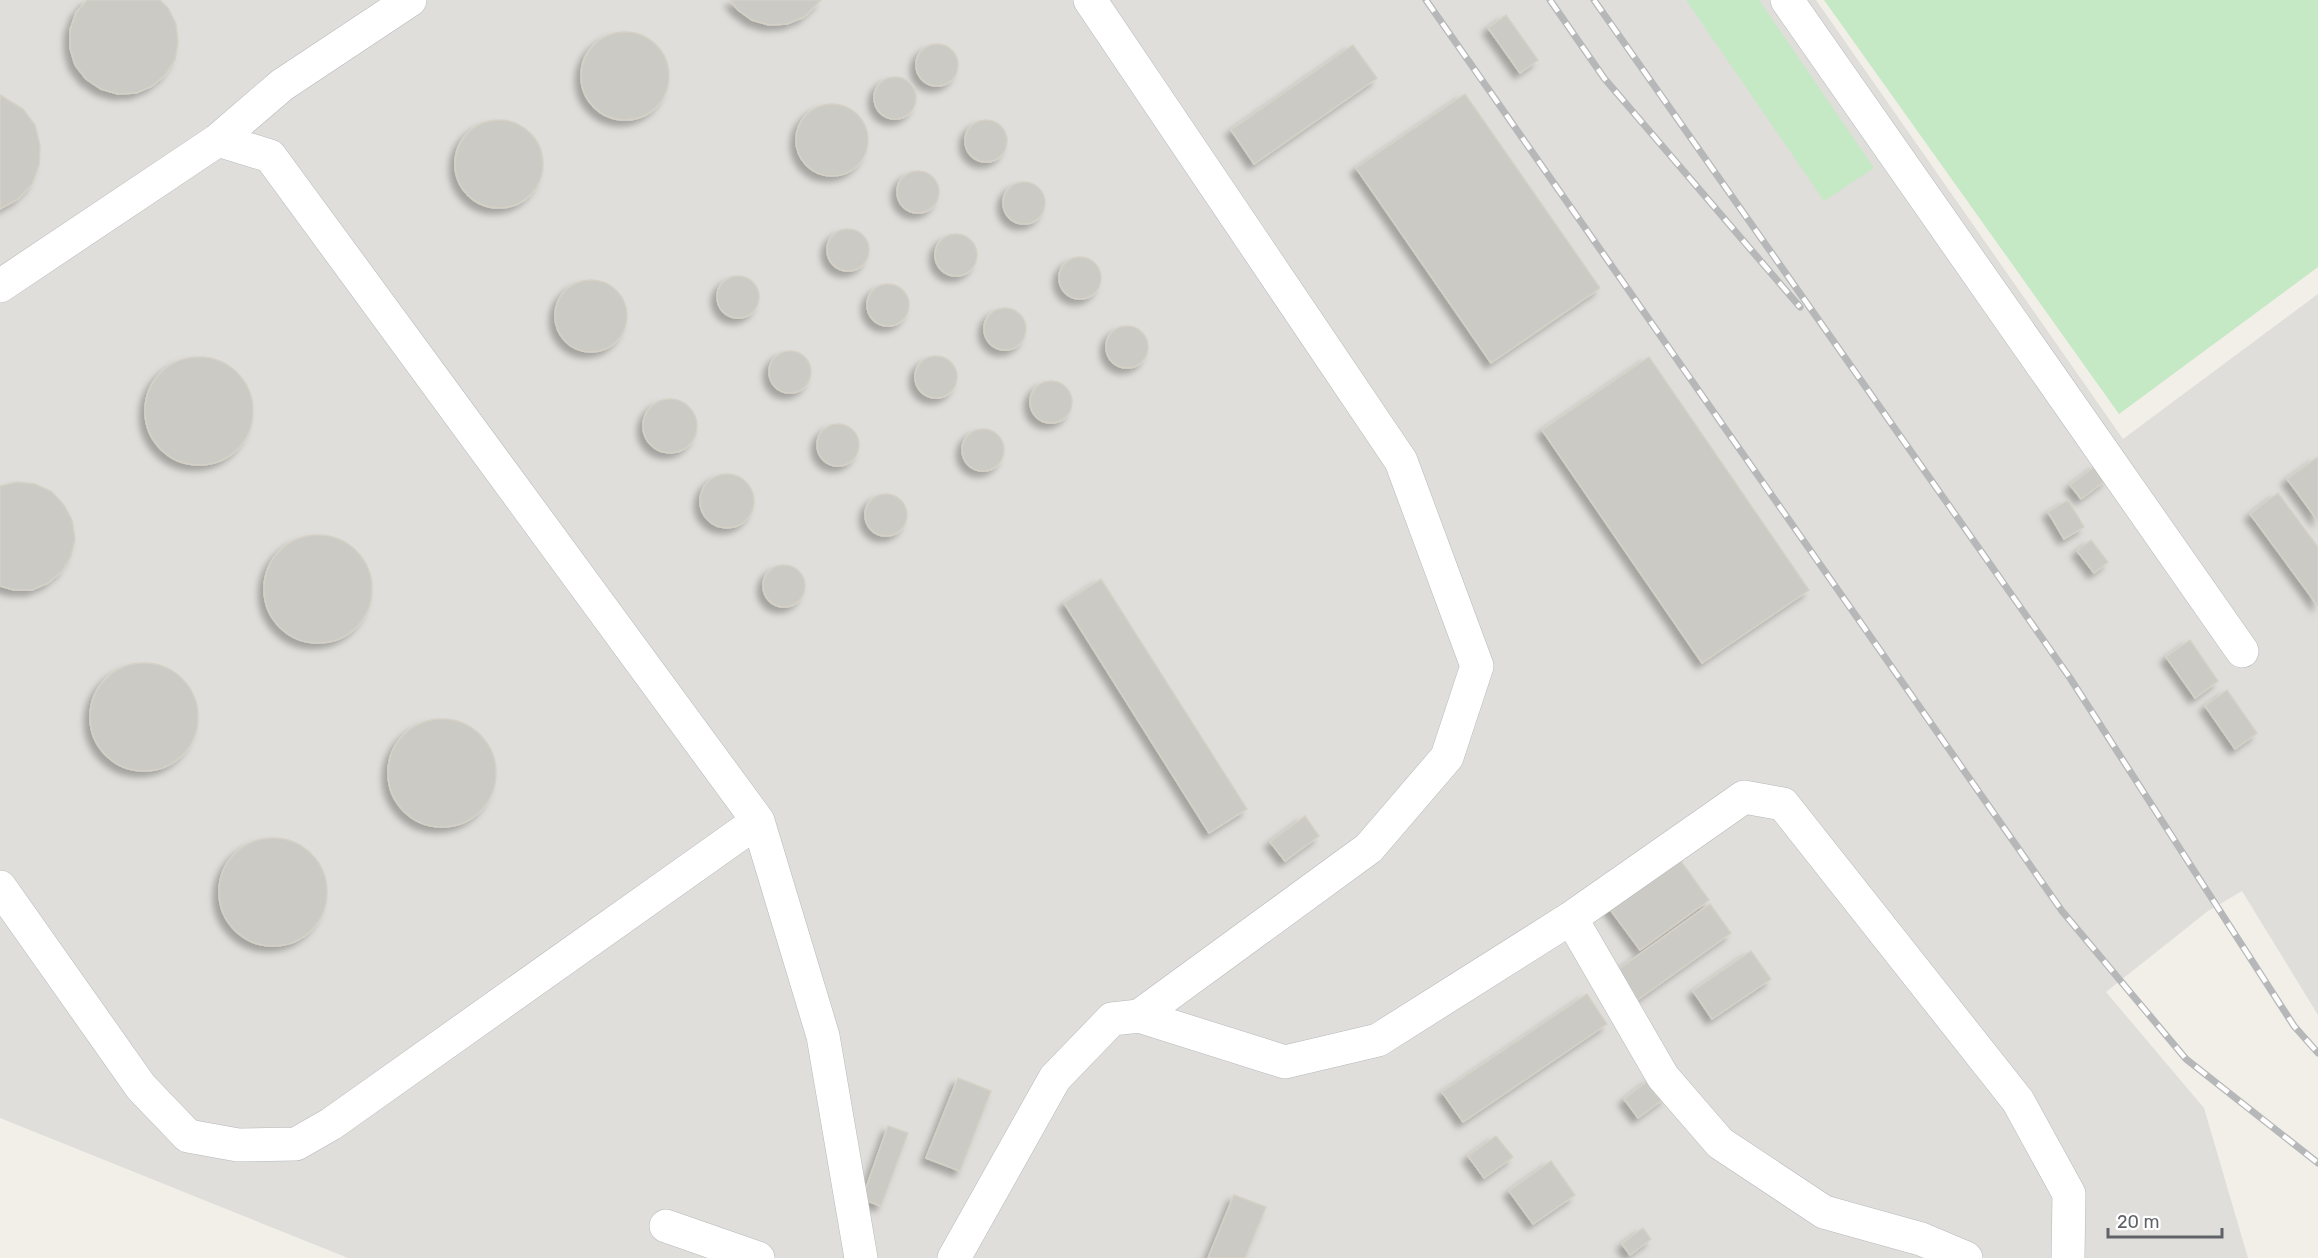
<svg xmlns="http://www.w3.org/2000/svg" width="2318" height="1258" viewBox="0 0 2318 1258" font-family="Rubik,sans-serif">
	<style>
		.industrial { fill: #e0deda }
		.green { fill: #c5e8c5 }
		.building { fill: #cccac5; stroke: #d6d1c6; stroke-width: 1.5; filter: url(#shadow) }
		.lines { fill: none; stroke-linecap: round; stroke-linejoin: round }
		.minor-casing { stroke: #b5b8bc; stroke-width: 34 }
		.minor { stroke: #fff; stroke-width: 33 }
		.rail-casing { stroke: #b6b7b8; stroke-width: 7 }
		.rail { stroke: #fff; stroke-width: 4.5; stroke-dasharray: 14; stroke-linecap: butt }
	</style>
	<defs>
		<filter id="shadow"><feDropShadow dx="-5.5" dy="5.5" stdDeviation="3" flood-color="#0004"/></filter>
	</defs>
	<rect width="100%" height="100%" fill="#f1efe8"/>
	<path class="industrial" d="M0,0H1816L2123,439L2318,294V1015L2242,891L2208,911L2106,992L2204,1108L2248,1258H348L0,1118Z"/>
	<path class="green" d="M1686,0H1759L1874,168L1824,201Z
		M1824,0H2318V267L2119,414Z"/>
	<path class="building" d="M87,0H160L168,8L176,24L178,42L175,60L165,75L152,86L136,93L118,94L101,89L86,79L75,65L70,48V30L76,13Z
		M730,0H821L804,17L787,24L769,25L752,20L738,10Z
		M1506,15L1538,60L1520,73L1488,28Z
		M581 76a44 44 0 1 1 88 0a44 44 0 1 1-88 0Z
		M916 65a21 21 0 1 1 42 0a21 21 0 1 1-42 0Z
		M1353,45L1377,78L1254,164L1231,130Z
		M874 98a21 21 0 1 1 42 0a21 21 0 1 1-42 0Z
		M1465,94L1600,288L1491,363L1356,168Z
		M0,95L23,109L35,125L40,145L39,165L32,184L18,199L0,209Z
		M796 140a36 36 0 1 1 72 0a36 36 0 1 1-72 0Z
		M455 164a44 44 0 1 1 88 0a44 44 0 1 1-88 0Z
		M965 141a21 21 0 1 1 42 0a21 21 0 1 1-42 0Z
		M897 192a21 21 0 1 1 42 0a21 21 0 1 1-42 0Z
		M1003 203a21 21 0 1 1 42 0a21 21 0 1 1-42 0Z
		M827 250a21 21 0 1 1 42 0a21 21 0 1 1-42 0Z
		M935 255a21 21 0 1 1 42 0a21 21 0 1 1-42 0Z
		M1059 278a21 21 0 1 1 42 0a21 21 0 1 1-42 0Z
		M717 297a21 21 0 1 1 42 0a21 21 0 1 1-42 0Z
		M555 316a36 36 0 1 1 72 0a36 36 0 1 1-72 0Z
		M867 305a21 21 0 1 1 42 0a21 21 0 1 1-42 0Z
		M984 329a21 21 0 1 1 42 0a21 21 0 1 1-42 0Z
		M1106 347a21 21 0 1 1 42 0a21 21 0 1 1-42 0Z
		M769 372a21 21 0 1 1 42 0a21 21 0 1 1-42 0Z
		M915 377a21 21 0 1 1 42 0a21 21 0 1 1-42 0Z
		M145 411a54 54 0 1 1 108 0a54 54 0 1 1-108 0Z
		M1649,357L1809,590L1702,663L1542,430Z
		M1030 402a21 21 0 1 1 42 0a21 21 0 1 1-42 0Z
		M643 426a27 27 0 1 1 54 0a27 27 0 1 1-54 0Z
		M817 445a21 21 0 1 1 42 0a21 21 0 1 1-42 0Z
		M962 450a21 21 0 1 1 42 0a21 21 0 1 1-42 0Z
		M2318,457V521L2287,479Z
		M2097,465L2107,479L2081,499L2070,485Z
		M700 501a27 27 0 1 1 54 0a27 27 0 1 1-54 0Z
		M17,482L35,484L51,491L64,505L72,520L75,539L71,556L62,571L48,583L32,590H14L0,586V486Z
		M2278,493L2318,547V606L2250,514Z
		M865 515a21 21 0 1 1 42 0a21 21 0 1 1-42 0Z
		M2068,500L2084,527L2064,539L2048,512Z
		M264 589a54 54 0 1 1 108 0a54 54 0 1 1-108 0Z
		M2091,540L2108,562L2094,573L2077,551Z
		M763 586a21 21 0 1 1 42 0a21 21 0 1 1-42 0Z
		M1101,579L1247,809L1209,833L1064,603Z
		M2190,640L2218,681L2195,698L2166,657Z
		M90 717a54 54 0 1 1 108 0a54 54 0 1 1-108 0Z
		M2227,690L2257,733L2235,749L2205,706Z
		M388 773a54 54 0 1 1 108 0a54 54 0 1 1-108 0Z
		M1305,816L1319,836L1285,861L1270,842Z
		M219 892a54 54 0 1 1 108 0a54 54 0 1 1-108 0Z
		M1673,850L1709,900L1640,950L1603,900Z
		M1710,904L1731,933L1633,1003L1612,974Z
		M1751,951L1771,979L1712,1019L1693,991Z
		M1587,994L1607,1024L1463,1122L1442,1092Z
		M958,1078L991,1091L960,1171L926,1158Z
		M1652,1078L1666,1097L1638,1118L1624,1099Z
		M888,1126L908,1133L881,1206L862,1199Z
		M1496,1136L1513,1157L1484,1178L1468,1156Z
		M1551,1161L1575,1195L1533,1224L1509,1191Z
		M1234,1195L1266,1207L1245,1258H1208Z
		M1643,1228L1651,1239L1630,1255L1622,1244Z"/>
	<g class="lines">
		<defs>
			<path id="minor" d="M1090,0L1401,461L1477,666L1447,757L1369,848L1139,1016
				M1787,0L2242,651
				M218,140L270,156L758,821
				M0,286L218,140L282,85L410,0
				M0,887L141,1087L188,1136L238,1145L296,1144L331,1124L758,821L823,1036L861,1258
				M1571,918L1663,1077L1720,1143L1824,1212L1921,1239L1966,1258
				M666,1226L758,1258
				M954,1258L1055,1078L1112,1019L1139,1016L1285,1062L1378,1040L1571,918L1744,797L1783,804L2018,1101L2069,1194L2068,1258"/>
		</defs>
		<use href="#minor" class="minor-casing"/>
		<use href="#minor" class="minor"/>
		<defs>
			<path id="rail" d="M1426,0L2062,911L2186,1059L2318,1163
				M1550,0L1604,78L1800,307
				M1594,0L2070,678L2294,1026L2318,1053"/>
		</defs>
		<use href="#rail" class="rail-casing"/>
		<use href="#rail" class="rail"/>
	</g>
	<path d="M2108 1228v9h114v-9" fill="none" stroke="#5f6368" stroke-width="3"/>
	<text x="2117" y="1228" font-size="18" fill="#5f6368" stroke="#ffffff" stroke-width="4.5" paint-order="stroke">20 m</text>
</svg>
